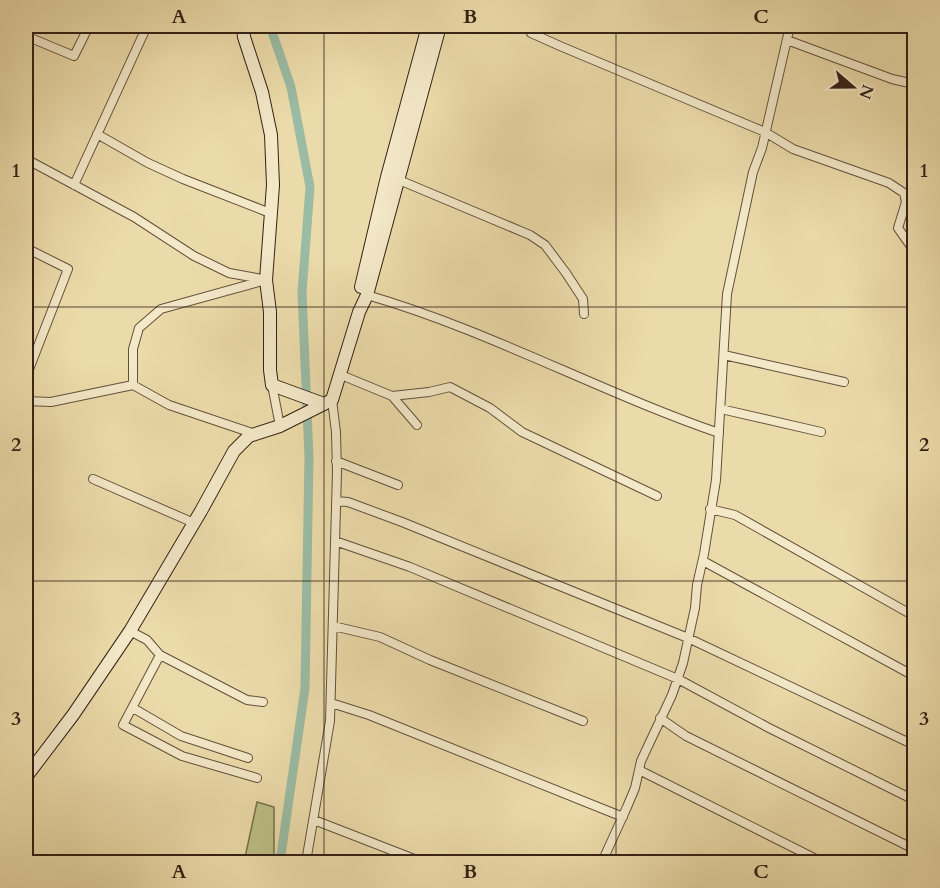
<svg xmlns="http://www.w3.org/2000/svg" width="940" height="888" viewBox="0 0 940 888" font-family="Cardo,serif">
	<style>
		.green { fill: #bcbf86; stroke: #78704e; stroke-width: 1.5 }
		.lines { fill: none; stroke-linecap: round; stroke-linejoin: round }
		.canal { stroke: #9abca4; stroke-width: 9 }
		.street-casing { stroke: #62503a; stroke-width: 10 }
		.secondary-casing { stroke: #342115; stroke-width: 14 }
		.street { stroke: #f3e8c8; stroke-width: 8 }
		.secondary { stroke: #f3e8c8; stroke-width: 12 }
		.grid { fill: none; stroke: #342115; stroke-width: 1.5; stroke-opacity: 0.55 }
		.neatline { fill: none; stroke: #342115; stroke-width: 2 }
		.grid-label { font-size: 20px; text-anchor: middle; font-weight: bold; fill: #342115 }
	</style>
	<rect width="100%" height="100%" fill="#ecdbaa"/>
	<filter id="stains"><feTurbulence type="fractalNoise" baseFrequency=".00333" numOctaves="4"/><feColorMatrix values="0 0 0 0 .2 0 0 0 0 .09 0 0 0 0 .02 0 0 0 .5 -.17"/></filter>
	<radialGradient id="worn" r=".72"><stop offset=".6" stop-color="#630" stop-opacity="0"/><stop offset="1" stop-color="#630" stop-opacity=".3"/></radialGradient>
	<path class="green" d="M257,802L274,807V862H244Z"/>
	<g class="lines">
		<path class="canal" d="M270,26L291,87L310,187L302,292L309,457L305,688L280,862"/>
		<defs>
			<path id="street" d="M410,26L429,32
				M533,26L531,33L560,46L765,132L793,149L889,183L904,193L906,202L898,228L910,245L914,248
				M26,34L31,26
				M26,36L74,56L89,26
				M787,40L892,79L914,84
				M97,134L148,163L183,179L265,211
				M26,159L134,217L194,256L229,273L262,279
				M399,180L530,235L545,245L566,273L583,299L584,314
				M74,185L147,26
				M26,248L68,269L26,377
				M367,295C488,330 600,392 719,433
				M724,355L844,382
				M341,375L392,396L417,425
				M272,385L280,426
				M392,396L429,392L450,387L490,408L522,432L657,496
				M26,401L51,402L133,385
				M721,409L821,432
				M255,434L169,405L133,385V349L139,328L161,309L266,280
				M336,461L398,485
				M93,479L194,523
				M336,501L348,502L402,522L688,638L914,745
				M710,509L735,515L914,616
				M335,541L410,567L678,679L769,728L914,800
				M703,561L914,676
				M333,626L380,637L430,660L583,721
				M130,631L147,640L160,655L123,725L182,756L257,778
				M160,655L247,700L263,702
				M331,703L369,715L623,817
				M133,708L181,736L248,758
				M660,718L686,736L914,849
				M639,770L822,862
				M314,820L422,862
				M306,862L330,721L337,472L336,432L332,400
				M602,862L627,807L635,788L641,761L672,695L683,663L695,608L697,585L704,554L716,480L727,294L753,172L762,148L790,26"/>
			<path id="secondary" d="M243,26L244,37L262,92L271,135L273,185L266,280L270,312V370L272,385L324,404
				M361,287L387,177L428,26
				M26,777L73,715L130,631L201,511L234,451L249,436L280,426L332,400L359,312L367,295L440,26"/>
		</defs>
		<use href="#street" class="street-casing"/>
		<use href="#secondary" class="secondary-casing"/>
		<use href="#street" class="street"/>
		<use href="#secondary" class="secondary"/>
	</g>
	<path class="grid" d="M324,26V862M616,26V862M26,307H914M26,581H914"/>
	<rect width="940" height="888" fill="none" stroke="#ecdbaa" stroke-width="66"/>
	<g transform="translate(853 87) rotate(110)" stroke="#f3e8c8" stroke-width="4.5" paint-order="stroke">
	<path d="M0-4.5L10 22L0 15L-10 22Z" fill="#342115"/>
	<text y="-9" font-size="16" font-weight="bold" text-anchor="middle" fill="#342115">N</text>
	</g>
	<rect x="33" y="33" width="874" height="822" class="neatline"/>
	<g class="grid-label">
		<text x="179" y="23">A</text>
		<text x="470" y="23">B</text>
		<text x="761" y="23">C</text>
		<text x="16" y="177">1</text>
		<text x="924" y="177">1</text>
		<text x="16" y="451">2</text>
		<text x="924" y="451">2</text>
		<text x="16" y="725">3</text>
		<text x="924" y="725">3</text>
		<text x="179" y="878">A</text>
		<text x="470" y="878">B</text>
		<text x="761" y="878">C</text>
	</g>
	<rect width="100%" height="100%" filter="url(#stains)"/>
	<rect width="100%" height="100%" fill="url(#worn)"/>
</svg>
